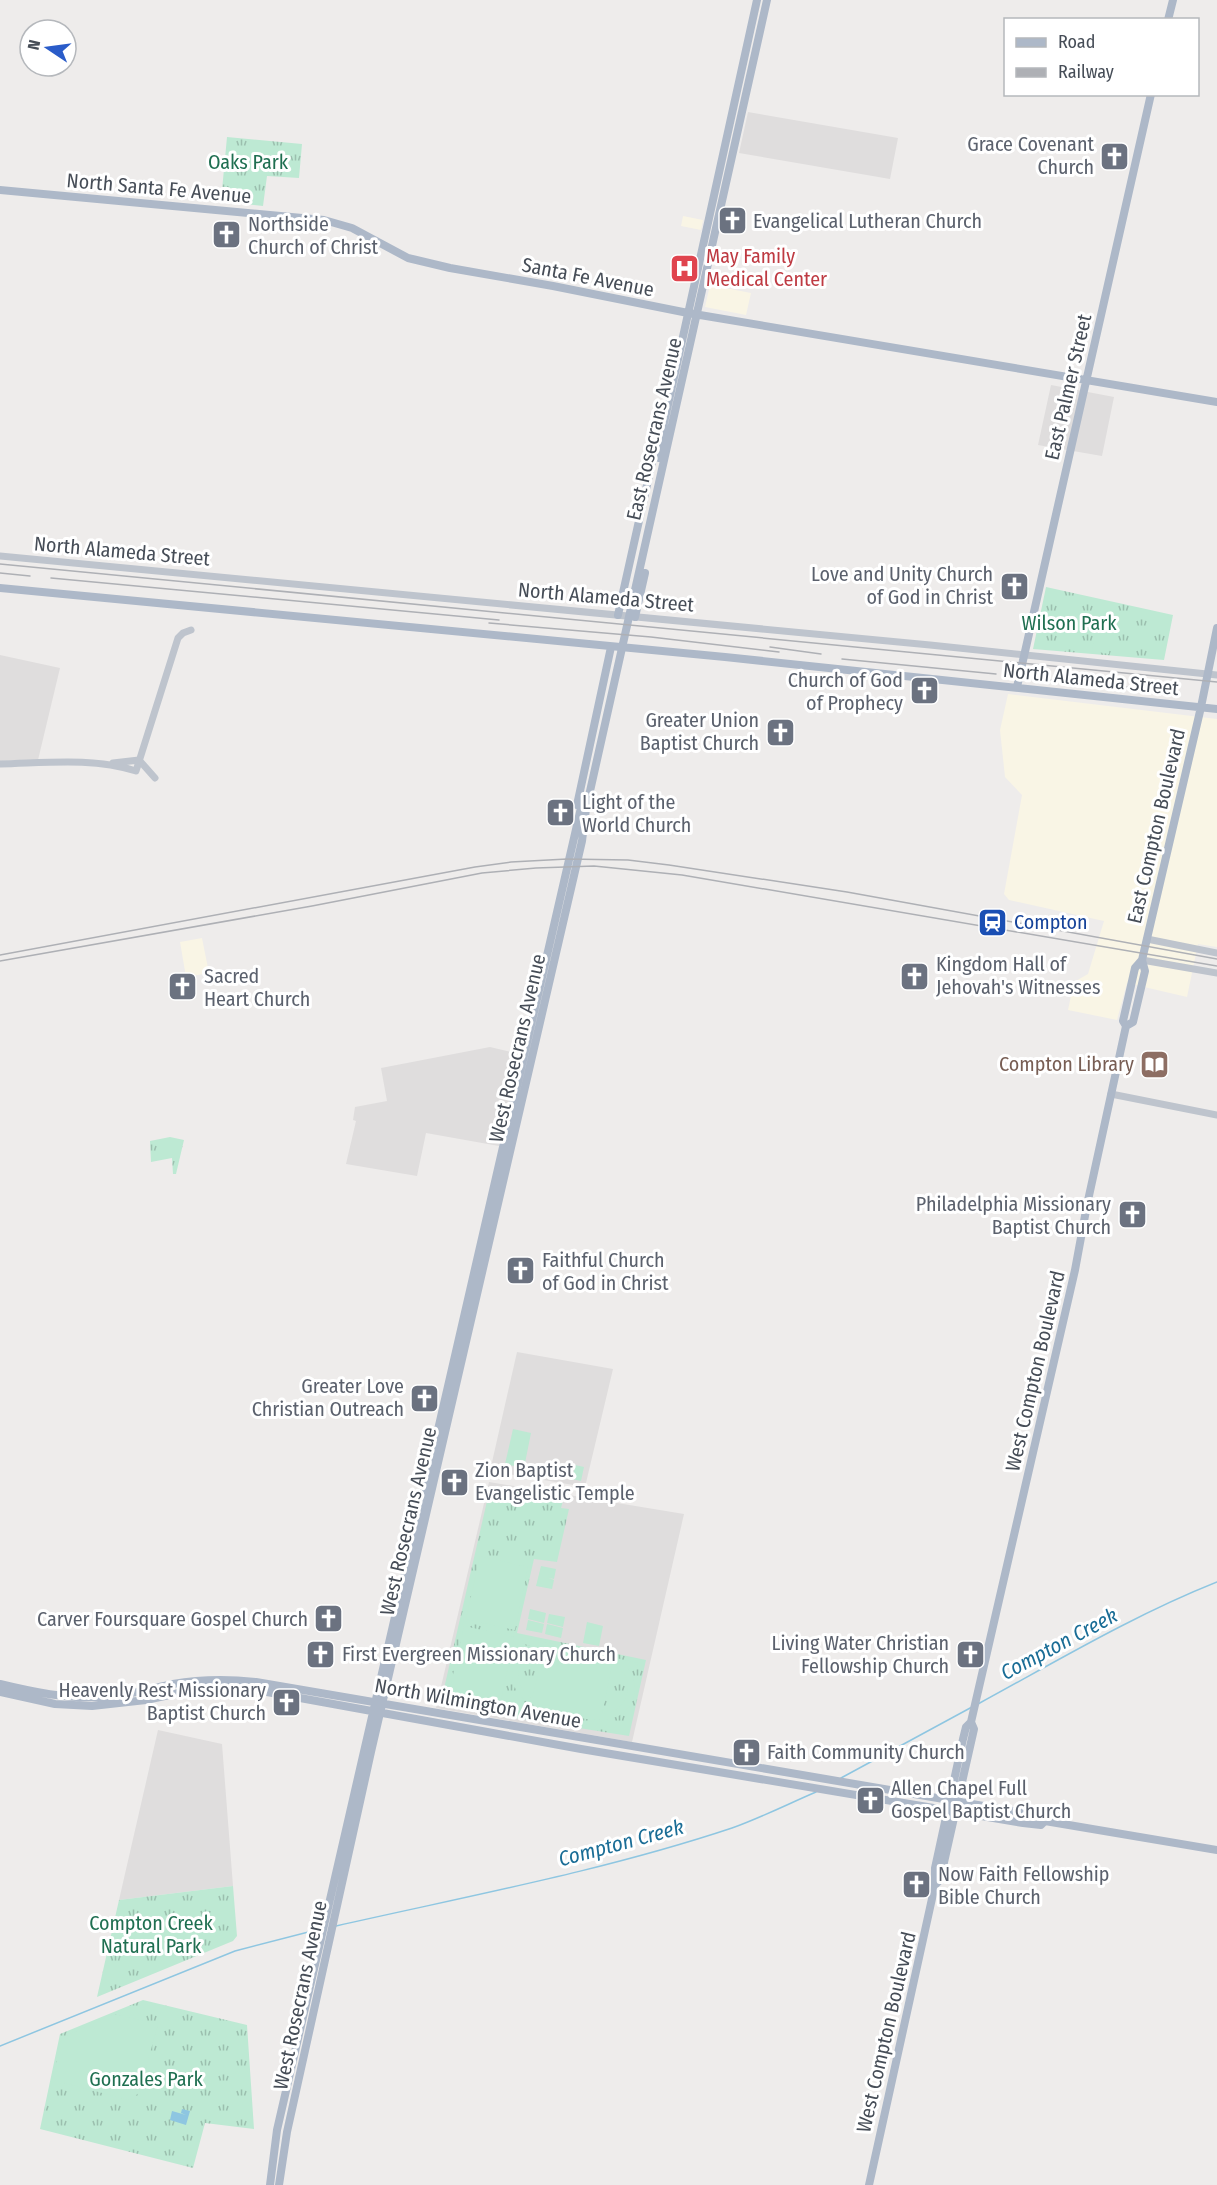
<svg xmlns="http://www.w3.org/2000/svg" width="1217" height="2185" viewBox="0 0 1217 2185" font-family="'Fira Sans Condensed',sans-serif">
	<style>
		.commercial { fill: #f9f5e5 }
		.education { fill: #dfdddd }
		.grass { fill: url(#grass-tufts) }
		.pitch { fill: #bde9d3; fill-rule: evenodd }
		.water { fill: #8ec6e1 }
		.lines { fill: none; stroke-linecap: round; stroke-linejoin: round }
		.stream { stroke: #8ec6e1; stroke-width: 1.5 }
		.minor { stroke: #bec4cd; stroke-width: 7 }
		.major { stroke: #adb8c8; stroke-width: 8 }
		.tram { stroke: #aeb0b5; stroke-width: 1.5 }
		.rail { stroke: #aeb0b5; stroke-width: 1.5 }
		.labels { text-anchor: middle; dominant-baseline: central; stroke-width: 6; stroke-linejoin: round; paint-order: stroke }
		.worship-label { font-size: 20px; fill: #5b616d; stroke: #fff; text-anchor: start }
		.park-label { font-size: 20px; fill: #1f6f51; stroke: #fff }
		.street-label { font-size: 20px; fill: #464d57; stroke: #fff }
		.health-label { font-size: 20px; fill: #be3a42; stroke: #fff; text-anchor: start }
		.transit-label { font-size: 20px; fill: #164399; stroke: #fff; text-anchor: start }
		.education-label { font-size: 20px; fill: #785e54; stroke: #fff; text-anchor: end }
		.water-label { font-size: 21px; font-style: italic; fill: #1a6d96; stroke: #fff }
	</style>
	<defs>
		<pattern id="grass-tufts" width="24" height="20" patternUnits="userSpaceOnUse" patternTransform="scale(1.5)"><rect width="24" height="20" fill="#bde9d3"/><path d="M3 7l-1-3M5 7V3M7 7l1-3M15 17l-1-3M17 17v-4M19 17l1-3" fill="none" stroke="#9bbfae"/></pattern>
	</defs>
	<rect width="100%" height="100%" fill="#eeeceb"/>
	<path class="commercial" d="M683,216L703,220L701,230L681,226Z
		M710,285L751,293L746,315L705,307Z
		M1008,694L1217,719V947L1198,944L1187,997L1127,983L1117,1020L1068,1010L1074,982L1088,974L1104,921L1009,900L1004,894L1022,795L1005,777L1000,730Z
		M202,938L209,973L186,977L180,942Z"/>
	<path class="education" d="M748,112L898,138L890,179L739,153Z
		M1051,385L1114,397L1102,456L1038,445Z
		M0,655L60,668L38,760L0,761Z
		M490,1047L519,1054L499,1146L426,1133L417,1176L346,1164L356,1121L353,1120L355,1107L387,1101L381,1068Z
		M517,1352L613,1369L585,1487L490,1471Z
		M489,1482L684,1514L632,1742L436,1708Z
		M158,1730L222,1744L233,1886L119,1900Z"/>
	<path class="grass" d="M227,137L302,144L299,178L267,176L263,206L221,201Z
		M1046,587L1173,615L1164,660L1033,649Z
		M170,1137L184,1140L176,1174H173L172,1158L151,1162L150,1141Z
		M490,1488L564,1497L561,1508L569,1509L557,1562L534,1559L517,1633L646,1660L629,1736L440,1706Z
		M233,1886L237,1936L233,1941L97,1997L119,1900Z
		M143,2000L247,2025L254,2129L205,2123L193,2168L40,2129L60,2034Z"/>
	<path class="pitch" d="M1092,609L1116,614L1117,617L1111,633L1101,634L1095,627L1088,625Z
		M1093,643L1110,646L1109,654L1092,651Z
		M513,1429L531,1433L524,1468L505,1464Z
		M575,1465L584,1467L581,1481L572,1479Z
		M480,1556L528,1567L515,1630L466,1619Z
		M541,1566L556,1569L554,1579L549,1578L554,1580L552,1589L536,1586Z
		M530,1609L546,1613L544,1623L528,1619Z
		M549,1614L565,1617L563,1627L547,1623Z
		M528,1620L544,1624L542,1633L526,1630Z
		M587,1622L603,1626L599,1646L583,1643Z
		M547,1624L563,1628L561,1638L545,1634Z
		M464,1626L514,1637L500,1706L448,1697Z
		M523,1637L638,1663L636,1670L628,1668C634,1678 637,1688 633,1699C619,1737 564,1713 536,1706C507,1696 504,1661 530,1646L522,1643ZM543,1649L544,1650L532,1698C509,1683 517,1653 543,1649ZM612,1665C639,1675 629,1713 602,1714Z
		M114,2014L158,2024L139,2093L129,2100L53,2080L61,2038Z"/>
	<path class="water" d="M182,2109L190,2111L186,2125L170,2120L172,2111L186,2115L181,2113Z"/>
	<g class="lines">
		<path class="stream" d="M978,1704C1057,1661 1134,1615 1217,1582
			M841,1778L972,1707
			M336,1926C468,1896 603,1871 732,1828C760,1818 788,1804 816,1792
			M0,2046L235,1951L320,1929"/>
		<path class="minor" d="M0,556L930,645L1217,675
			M113,763L139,760L155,778
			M0,764C45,763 92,757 136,771L178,638L183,633L191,630
			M1147,939L1217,953
			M1142,960L1217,973
			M1111,1094L1217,1115"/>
		<path class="major" d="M1168,20L1173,0
			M0,190L324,220L352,228L408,258L450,268L553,286L688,313L1217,402
			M659,458L664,423L757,0
			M0,588L725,657L1217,709
			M618,615L655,449
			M635,617L645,573
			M1017,687L1151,94
			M577,805L611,647
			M1126,1026L1133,1022L1145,971L1142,960L1201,707L1217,628
			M0,1684C33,1692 66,1699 101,1697C126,1696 149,1689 173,1684C201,1679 229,1679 256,1682L1037,1815L1045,1821L1217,1850
			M0,1692L55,1704L92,1706L146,1700L207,1687L256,1690L581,1749L1023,1823L1041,1825L1045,1821
			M935,1885L940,1880L974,1729L971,1722
			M270,2185L277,2130L583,799
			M279,2185L287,2132L371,1752L582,841L586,809L767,0
			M869,2185L935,1885V1868L963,1739L966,1727L971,1722L1075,1270L1087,1205L1126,1026L1123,1021L1135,968L1142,960"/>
		<path class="tram" d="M0,955L475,867L511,862L567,859L628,860L669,865L847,892L1217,959"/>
		<path class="rail" d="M0,564L1217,682
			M0,573L30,576
			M51,578L499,620
			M489,623L651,637L779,652
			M770,647L821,654
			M842,659L996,674
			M1041,679L1175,692
			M0,961L312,906L482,873L536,868L594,866L682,875L1217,966"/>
	</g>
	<defs>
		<symbol id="church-square" viewBox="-11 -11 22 22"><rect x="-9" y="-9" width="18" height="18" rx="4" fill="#6b7280" stroke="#fff"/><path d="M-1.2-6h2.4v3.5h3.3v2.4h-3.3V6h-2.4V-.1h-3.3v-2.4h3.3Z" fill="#fff"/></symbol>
		<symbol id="hospital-square" viewBox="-11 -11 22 22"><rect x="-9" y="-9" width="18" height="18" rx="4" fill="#e0444e" stroke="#fff"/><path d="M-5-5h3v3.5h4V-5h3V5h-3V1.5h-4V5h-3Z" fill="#fff"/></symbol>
		<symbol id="station-square" viewBox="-11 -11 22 22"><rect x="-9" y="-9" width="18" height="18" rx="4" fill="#1a4fb4" stroke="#fff"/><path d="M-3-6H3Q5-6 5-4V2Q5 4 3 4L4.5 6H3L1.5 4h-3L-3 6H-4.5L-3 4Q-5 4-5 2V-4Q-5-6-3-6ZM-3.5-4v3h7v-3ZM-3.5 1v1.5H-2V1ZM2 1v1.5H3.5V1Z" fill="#fff"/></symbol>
		<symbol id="library-square" viewBox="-11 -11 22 22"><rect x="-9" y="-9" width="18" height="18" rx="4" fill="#8d6e63" stroke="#fff"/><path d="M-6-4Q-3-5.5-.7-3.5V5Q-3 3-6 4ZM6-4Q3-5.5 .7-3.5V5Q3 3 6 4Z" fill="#fff"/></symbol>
	</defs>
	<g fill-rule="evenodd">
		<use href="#church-square" x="1098" y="140" width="33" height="33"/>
		<use href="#church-square" x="716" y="204" width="33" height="33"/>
		<use href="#church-square" x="210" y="218" width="33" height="33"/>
		<use href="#hospital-square" x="668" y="252" width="33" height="33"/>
		<use href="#church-square" x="998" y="570" width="33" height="33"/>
		<use href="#church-square" x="908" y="674" width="33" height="33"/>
		<use href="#church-square" x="764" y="716" width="33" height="33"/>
		<use href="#church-square" x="544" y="796" width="33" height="33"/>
		<use href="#station-square" x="976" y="906" width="33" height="33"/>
		<use href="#church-square" x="898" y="960" width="33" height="33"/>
		<use href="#church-square" x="166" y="970" width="33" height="33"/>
		<use href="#library-square" x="1138" y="1048" width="33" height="33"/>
		<use href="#church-square" x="1116" y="1198" width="33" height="33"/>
		<use href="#church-square" x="504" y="1254" width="33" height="33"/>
		<use href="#church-square" x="408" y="1382" width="33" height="33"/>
		<use href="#church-square" x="438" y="1466" width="33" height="33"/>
		<use href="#church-square" x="312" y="1602" width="33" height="33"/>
		<use href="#church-square" x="304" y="1638" width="33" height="33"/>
		<use href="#church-square" x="954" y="1638" width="33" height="33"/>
		<use href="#church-square" x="270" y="1686" width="33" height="33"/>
		<use href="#church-square" x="730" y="1736" width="33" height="33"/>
		<use href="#church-square" x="854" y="1784" width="33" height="33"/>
		<use href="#church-square" x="900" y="1868" width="33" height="33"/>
	</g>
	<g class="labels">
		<g class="worship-label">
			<text x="1094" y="144" text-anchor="end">Grace Covenant<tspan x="1094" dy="23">Church</tspan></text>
			<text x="753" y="221">Evangelical Lutheran Church</text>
			<text x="248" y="224">Northside<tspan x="248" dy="23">Church of Christ</tspan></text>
			<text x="993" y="574" text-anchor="end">Love and Unity Church<tspan x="993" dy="23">of God in Christ</tspan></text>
			<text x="903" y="680" text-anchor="end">Church of God<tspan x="903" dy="23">of Prophecy</tspan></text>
			<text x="759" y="720" text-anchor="end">Greater Union<tspan x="759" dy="23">Baptist Church</tspan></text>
			<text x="582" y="802">Light of the<tspan x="582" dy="23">World Church</tspan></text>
			<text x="936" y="964">Kingdom Hall of<tspan x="936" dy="23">Jehovah's Witnesses</tspan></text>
			<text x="204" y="976">Sacred<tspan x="204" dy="23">Heart Church</tspan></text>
			<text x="1111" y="1204" text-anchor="end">Philadelphia Missionary<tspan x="1111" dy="23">Baptist Church</tspan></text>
			<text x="542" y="1260">Faithful Church<tspan x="542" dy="23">of God in Christ</tspan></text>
			<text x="404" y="1386" text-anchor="end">Greater Love<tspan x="404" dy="23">Christian Outreach</tspan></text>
			<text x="475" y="1470">Zion Baptist<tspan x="475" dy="23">Evangelistic Temple</tspan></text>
			<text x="308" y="1619" text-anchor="end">Carver Foursquare Gospel Church</text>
			<text x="949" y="1643" text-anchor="end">Living Water Christian<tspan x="949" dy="23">Fellowship Church</tspan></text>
			<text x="342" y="1654">First Evergreen Missionary Church</text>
			<text x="266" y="1690" text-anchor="end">Heavenly Rest Missionary<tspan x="266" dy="23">Baptist Church</tspan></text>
			<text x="767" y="1752">Faith Community Church</text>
			<text x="891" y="1788">Allen Chapel Full<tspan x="891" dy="23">Gospel Baptist Church</tspan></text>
			<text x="938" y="1874">Now Faith Fellowship<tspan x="938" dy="23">Bible Church</tspan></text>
		</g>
		<g class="park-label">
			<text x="248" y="162">Oaks Park</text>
			<text x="1069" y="623">Wilson Park</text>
			<text x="151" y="1923">Compton Creek<tspan x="151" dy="23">Natural Park</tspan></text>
			<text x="146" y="2079">Gonzales Park</text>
		</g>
		<g class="street-label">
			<text transform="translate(159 188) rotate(5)">North Santa Fe Avenue</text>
			<text transform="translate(588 277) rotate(11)">Santa Fe Avenue</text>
			<text transform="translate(1068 387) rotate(-77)">East Palmer Street</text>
			<text transform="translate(654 429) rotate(-77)">East Rosecrans Avenue</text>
			<text transform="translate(122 551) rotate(5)">North Alameda Street</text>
			<text transform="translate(606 597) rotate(5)">North Alameda Street</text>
			<text transform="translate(1091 679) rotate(6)">North Alameda Street</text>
			<text transform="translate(1156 826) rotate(-77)">East Compton Boulevard</text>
			<text transform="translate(517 1048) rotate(-77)">West Rosecrans Avenue</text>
			<text transform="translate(1035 1371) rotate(-77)">West Compton Boulevard</text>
			<text transform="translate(408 1521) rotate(-77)">West Rosecrans Avenue</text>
			<text transform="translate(478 1703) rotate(10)">North Wilmington Avenue</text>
			<text transform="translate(300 1995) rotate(-78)">West Rosecrans Avenue</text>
			<text transform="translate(886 2032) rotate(-77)">West Compton Boulevard</text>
		</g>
		<g class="health-label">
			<text x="706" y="256">May Family<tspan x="706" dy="23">Medical Center</tspan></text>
		</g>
		<g class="transit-label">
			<text x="1014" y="922">Compton</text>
		</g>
		<g class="education-label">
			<text x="1134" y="1064">Compton Library</text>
		</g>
		<g class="water-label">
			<text transform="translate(1059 1644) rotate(-28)">Compton Creek</text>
			<text transform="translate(621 1843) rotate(-15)">Compton Creek</text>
		</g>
	</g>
	<rect x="1004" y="18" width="195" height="78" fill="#ffffff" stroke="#b5b8bc" stroke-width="1.5"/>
	<rect x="1016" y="38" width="30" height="9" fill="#adb8c8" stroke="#b5b8bc" stroke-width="1.5"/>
	<text x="1058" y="48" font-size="18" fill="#464d57">Road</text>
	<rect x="1016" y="68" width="30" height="9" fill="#aeb0b5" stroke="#b5b8bc" stroke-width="1.5"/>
	<text x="1058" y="78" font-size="18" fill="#464d57">Railway</text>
	<g transform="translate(48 48) rotate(283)"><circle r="28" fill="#ffffff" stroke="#b5b8bc" stroke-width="1.5"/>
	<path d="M0-4.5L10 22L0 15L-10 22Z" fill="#2a5cc9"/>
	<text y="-9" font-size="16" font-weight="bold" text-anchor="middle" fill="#464d57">N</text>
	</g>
</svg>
